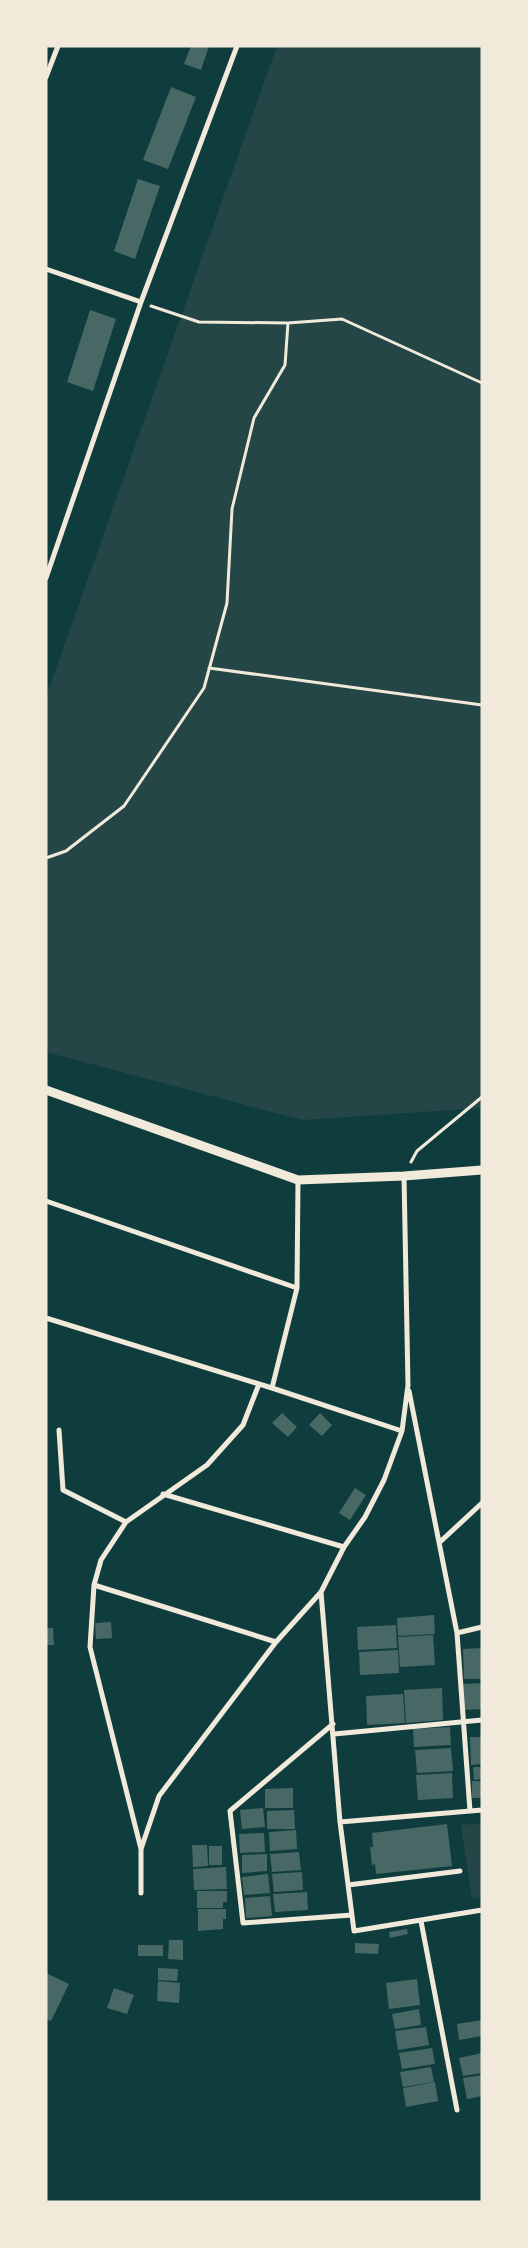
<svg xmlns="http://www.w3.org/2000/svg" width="528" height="2248" viewBox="0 0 528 2248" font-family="Helvetica,sans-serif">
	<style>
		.green { fill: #244646 }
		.building { fill: #486865 }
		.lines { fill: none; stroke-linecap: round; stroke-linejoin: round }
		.path { stroke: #f1e9da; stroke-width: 3 }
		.minor { stroke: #f1e9da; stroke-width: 5 }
		.tertiary { stroke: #f1e9da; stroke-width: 9 }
	</style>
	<rect width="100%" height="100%" fill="#0f3d3e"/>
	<path class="green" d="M277,46H482V1108L302,1120L46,1052V697Z
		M482,1823V1897L472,1899L461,1825Z"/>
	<path class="building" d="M191,46H209L201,70L184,64Z
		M171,87L196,97L168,169L143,160Z
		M138,179L160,186L135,259L114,251Z
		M90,310L116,319L93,391L67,382Z
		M282,1413L297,1427L288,1437L272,1423Z
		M320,1413L332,1425L322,1436L309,1425Z
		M355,1488L366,1495L350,1520L339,1513Z
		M434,1615L435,1634L398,1636L397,1618Z
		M111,1622L112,1638L96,1639L95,1623Z
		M396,1625L397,1648L358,1650L357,1627Z
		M46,1628H53L54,1645H46Z
		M433,1635L435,1665L400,1667L398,1637Z
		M482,1648V1679H464L463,1649Z
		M398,1650L399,1673L360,1675L359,1652Z
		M482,1683V1709L464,1710L462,1684Z
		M442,1688L443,1720L406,1723L404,1690Z
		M403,1694L405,1723L367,1725L366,1696Z
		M450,1727L451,1745L414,1747L413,1729Z
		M470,1737H482V1764L471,1765Z
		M451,1748L453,1771L417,1773L415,1750Z
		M473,1767H482V1779L474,1780Z
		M452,1773L453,1798L418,1800L416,1775Z
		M472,1781H482V1798H472Z
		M293,1788V1808H265V1789Z
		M263,1808L265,1827L242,1829L240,1810Z
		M294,1810L295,1829H267V1811Z
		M447,1824L452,1866L376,1874L375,1864L372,1865L370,1847H373L372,1833Z
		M296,1830L297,1849L270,1851L269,1832Z
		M264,1833L265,1852L240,1853L239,1834Z
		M192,1845H207L208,1866L193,1867Z
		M209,1846H222V1865H209Z
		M299,1852L301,1870L272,1872L270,1854Z
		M267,1854V1871L242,1873V1855Z
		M226,1867L227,1889L194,1890L193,1869Z
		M302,1872L303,1890L274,1892L272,1874Z
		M268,1874L270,1893L244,1895L242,1877Z
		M197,1891H227V1902H223V1908H197Z
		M307,1892L308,1910L275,1912L273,1894Z
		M270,1896L272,1916L246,1918L245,1898Z
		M198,1909H226V1919H223V1929L198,1931Z
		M407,1929L408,1934L390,1938L389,1932Z
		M169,1940H183V1960L168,1959Z
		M355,1943L379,1944L378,1954L355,1953Z
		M138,1945H163V1956H138Z
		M158,1968L178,1969L177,1981L158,1980Z
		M46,1973L69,1984L51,2021L46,2019Z
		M417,1979L420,2005L389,2009L386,1983Z
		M158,1981L180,1983L179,2003L157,2001Z
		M114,1988L134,1995L127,2014L107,2008Z
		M419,2009L421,2025L395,2029L392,2014Z
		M482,2020V2036L459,2040L457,2024Z
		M426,2027L429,2045L398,2050L395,2031Z
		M432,2048L435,2064L402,2069L399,2053Z
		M482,2053V2073L463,2076L459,2058Z
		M431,2067L434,2082L403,2087L400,2072Z
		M482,2075V2096L467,2099L463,2078Z
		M435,2082L438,2101L406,2107L403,2088Z"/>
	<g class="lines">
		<path class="path" d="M151,306L199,322L288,323L342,319L482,383
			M209,668L482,705
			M46,858L66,851L124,806L204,688L227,603L232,509L254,418L285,365L288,323
			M411,1162L417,1151L482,1097"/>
		<path class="minor" d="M46,77L58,46
			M46,269L141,302
			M46,578L141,302L237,46
			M46,1201L297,1288
			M46,1318L272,1388L402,1431
			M272,1388L297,1288L298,1180
			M409,1391L457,1633L470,1811
			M59,1430L63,1490L126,1522
			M163,1494L344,1547
			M440,1542L482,1503
			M94,1585L276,1642
			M321,1592L340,1822L354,1931L482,1910
			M457,1633L482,1627
			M333,1724L230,1811L243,1923L352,1915
			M334,1734L482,1720
			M340,1822L482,1810
			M141,1849L90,1647L94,1585L101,1560L126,1522L207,1465L243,1425L259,1384
			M348,1885L460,1871
			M141,1893V1849L159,1796L276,1642L321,1592L344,1547L365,1517L384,1480L402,1431L408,1385L404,1176
			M421,1921L457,2110"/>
		<path class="tertiary" d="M46,1090L298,1180L404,1176L482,1170"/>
	</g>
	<rect width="528" height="2248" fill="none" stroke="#f1e9da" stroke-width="95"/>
</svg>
